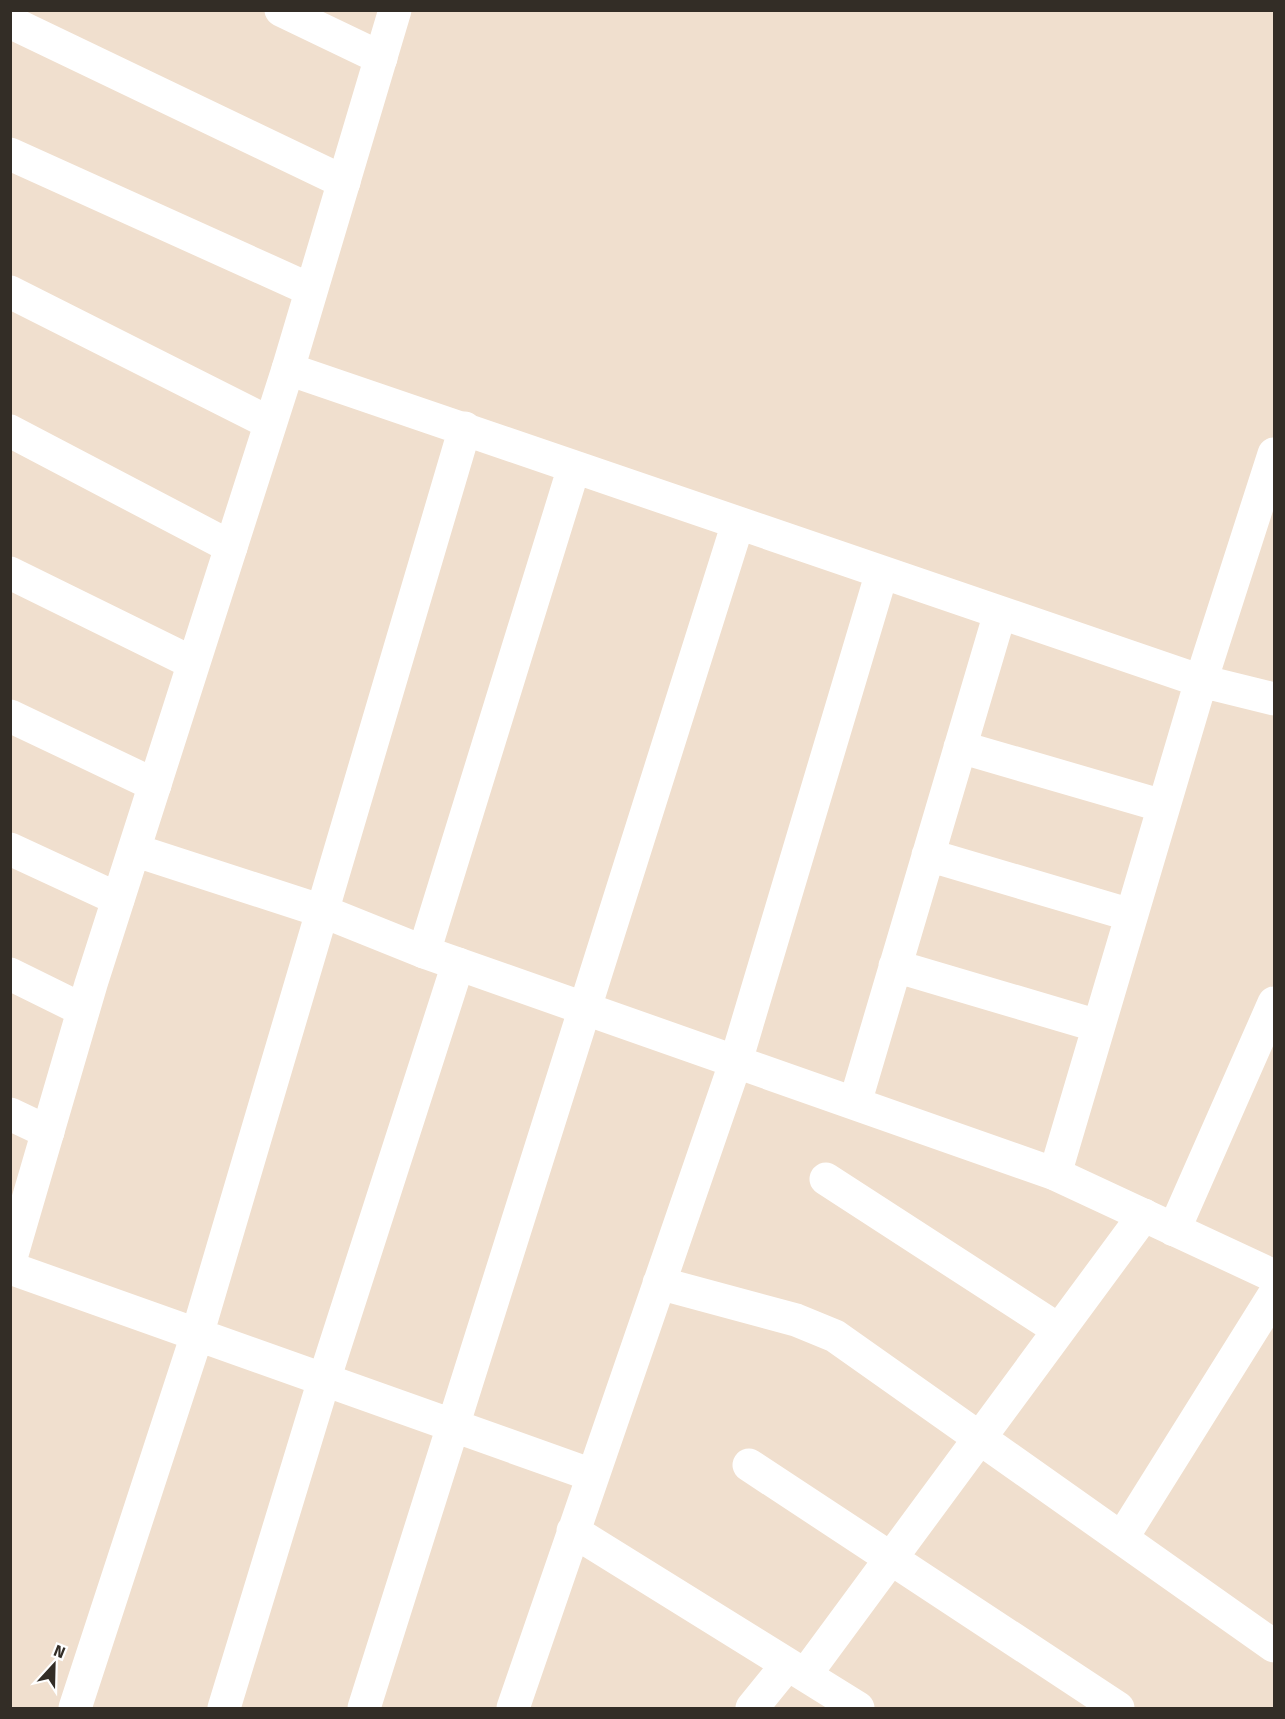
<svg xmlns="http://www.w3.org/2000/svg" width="1285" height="1719" viewBox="0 0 1285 1719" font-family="'Fira Sans',sans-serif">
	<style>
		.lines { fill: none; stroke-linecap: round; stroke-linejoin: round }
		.street { stroke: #fff; stroke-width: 33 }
		.secondary { stroke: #fff; stroke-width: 33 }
	</style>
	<rect width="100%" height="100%" fill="#f0dfce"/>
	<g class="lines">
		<path class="street" d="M281,10L381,58
			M10,22L344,182
			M10,154L311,290
			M10,292L270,423
			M288,369L1201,681L1274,699
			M10,431L231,547
			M10,573L193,663
			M10,716L155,785
			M960,747L1163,806
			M10,849L118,899
			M928,855L1131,915
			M424,952L574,467
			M895,966L1098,1026
			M10,974L83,1010
			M855,1103L1000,613
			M10,1114L48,1132
			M1055,1174L1201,681L1274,454
			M826,1179L1059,1330
			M1174,1230L1274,1003
			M10,1268L592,1475
			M659,1283L796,1320L835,1336L1274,1646
			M749,1465L1118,1708
			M573,1531L858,1708
			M1122,1538L1274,1295
			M805,1675L1144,1215
			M75,1708L197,1335L465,428
			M224,1708L324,1380L458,964
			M364,1708L738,523
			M513,1708L736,1061L882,572
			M752,1708L787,1665"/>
		<path class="secondary" d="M134,850L322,911L424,952L1055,1174L1274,1276
			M10,1261L91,984L288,369L395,10"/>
	</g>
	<rect width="1285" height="1719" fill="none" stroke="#332d26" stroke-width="24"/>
	<g transform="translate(54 1665) rotate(22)" stroke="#ffffff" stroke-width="4.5" paint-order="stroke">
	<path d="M0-4.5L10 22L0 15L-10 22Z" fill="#332d26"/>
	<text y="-9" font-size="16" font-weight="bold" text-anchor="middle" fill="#332d26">N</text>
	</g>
</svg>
